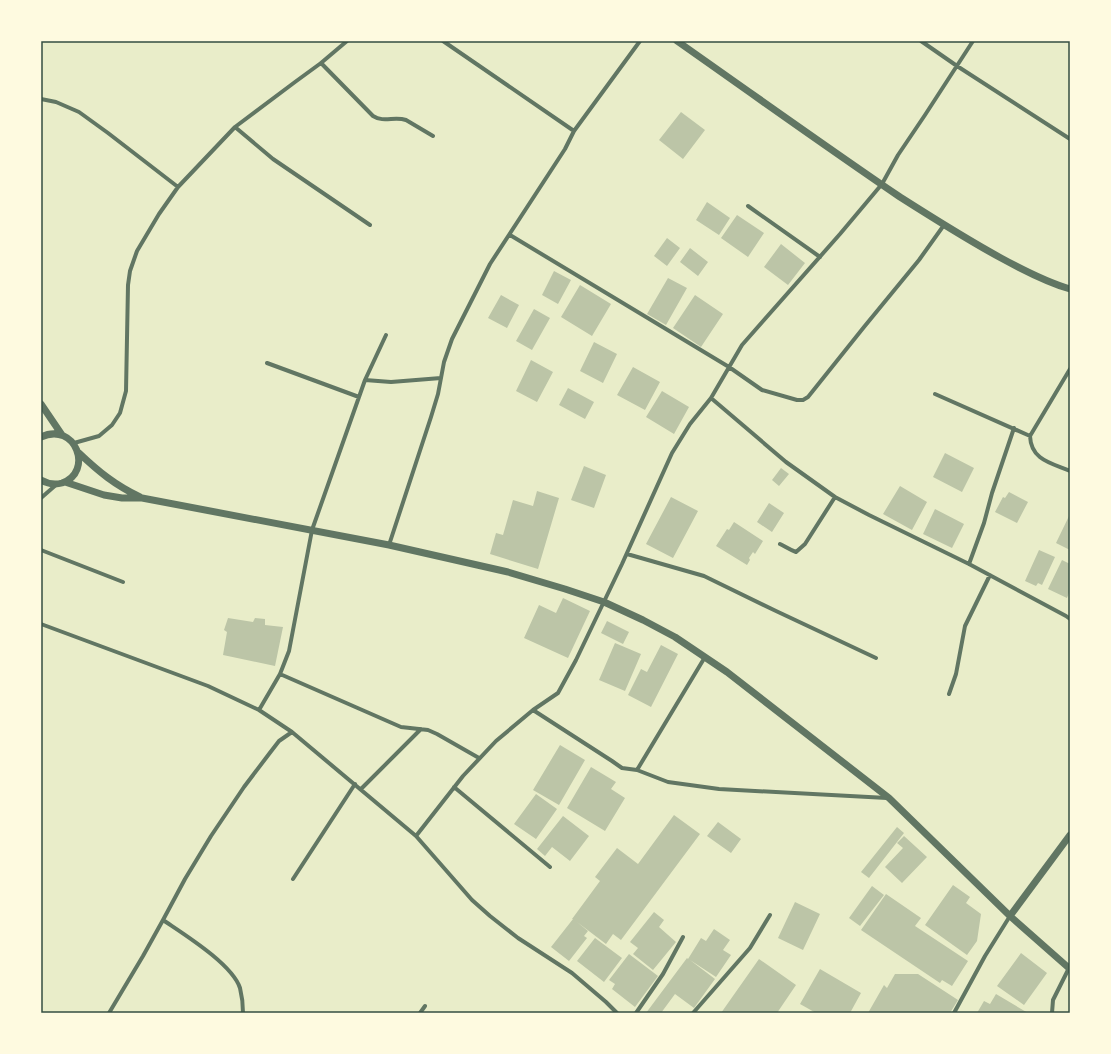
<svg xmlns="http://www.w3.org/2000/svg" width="1111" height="1054" viewBox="0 0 1111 1054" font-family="'Space Grotesk',sans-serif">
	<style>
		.building { fill: #bcc5a7 }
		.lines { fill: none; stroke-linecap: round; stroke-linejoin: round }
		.minor { stroke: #617663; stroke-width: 4 }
		.tertiary { stroke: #617663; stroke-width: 7 }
		.neatline { fill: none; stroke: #344e41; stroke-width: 1.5 }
	</style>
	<rect width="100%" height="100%" fill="#e9edc9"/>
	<path class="building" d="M681,112L705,130L683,159L659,140Z
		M707,202L730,218L719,235L696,220Z
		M737,215L764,233L748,257L721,238Z
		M667,238L680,248L667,266L654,256Z
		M781,244L805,263L788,285L764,267Z
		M690,248L708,262L698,276L680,262Z
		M554,271L571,280L558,304L542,295Z
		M668,278L687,288L666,325L647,314Z
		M580,285L611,304L592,336L561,317Z
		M501,295L519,305L507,328L488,318Z
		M695,295L723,314L701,347L673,328Z
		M534,309L550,318L532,350L516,341Z
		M594,342L617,354L603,383L580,371Z
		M531,360L553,372L537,402L516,391Z
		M633,367L660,382L645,410L617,395Z
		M568,388L594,402L585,419L559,405Z
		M662,391L689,407L674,434L646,417Z
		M945,453L974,468L962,492L933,477Z
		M584,466L606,475L594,508L571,500Z
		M781,468L789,474L779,486L772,480Z
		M900,486L927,502L912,530L883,514Z
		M537,491L559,498L538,569L490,554L496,533L503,535L513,500L533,506Z
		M1009,492L1028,502L1017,523L995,512L1003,497L1005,498Z
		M671,497L698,511L673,558L646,544Z
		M769,503L784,513L772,532L757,522Z
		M935,509L964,524L952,548L923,534Z
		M1070,514V550L1056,543Z
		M734,522L763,541L755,554L753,552L749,558L750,560L747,565L716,546L727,529L729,530Z
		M1039,550L1055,557L1042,585L1038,583L1036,586L1025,581Z
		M1062,560L1070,564V594L1069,593L1067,598L1048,589Z
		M563,598L590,611L568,658L524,638L539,605L556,613Z
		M228,618L253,622L255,618L265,619V625L283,627L275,666L223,655L227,632L224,630Z
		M607,621L629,632L623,644L601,633Z
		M615,643L641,654L625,691L599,680Z
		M661,645L678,654L651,707L628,695L641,669L647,672Z
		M560,745L585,760L559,805L533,790Z
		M591,767L616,782L611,789L625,798L605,831L567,808Z
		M536,794L557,809L536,839L514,824Z
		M674,815L700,834L621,940L613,934L606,944L577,922L588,931L584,936L587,938L569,961L551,947L573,919H572L600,881L595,877L617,848L638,864Z
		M563,816L589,836L570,861L552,847L545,856L537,849Z
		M718,822L741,839L731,853L707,836Z
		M897,827L904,833L869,878L861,872Z
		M904,836L927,857L902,883L885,867L903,848L897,843Z
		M953,885L970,897L966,903L981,914L977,941L967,955L925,925Z
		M872,886L884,895L860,926L849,918Z
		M886,894L921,918L915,926L968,961L952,986L942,980L940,983L861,930Z
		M795,902L820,914L803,950L778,938Z
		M654,912L664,920L659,927L676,942L653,970L633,954L638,948L630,942Z
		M714,929L730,940L723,950L731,955L716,977L690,960L715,979L694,1008L675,994L661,1013H646L687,958L688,959L701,938L706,941Z
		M595,938L622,958L604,982L577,961Z
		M1021,953L1047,973L1024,1005L997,986Z
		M629,954L658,976L635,1007L612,989L615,984L609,980Z
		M759,959L796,985L777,1013H721Z
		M820,969L861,993L850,1013H816L800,1004Z
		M895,974H918L958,1000L950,1013H868L884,985L887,988Z
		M996,994L1028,1013H977L984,1001L990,1004Z"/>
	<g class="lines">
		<path class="minor" d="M443,41L574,131
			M921,41L957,66L1070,139
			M321,63L373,116C384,123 394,116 406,120L433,136
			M41,99L56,102L79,112L108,133L178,187
			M235,127L273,159L370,225
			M748,206L820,257
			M510,235L729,367L762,390L797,400H803L808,397L864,327L919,260L944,225
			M267,363L359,397
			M365,380L391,382L441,378
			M935,394L1030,436C1031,460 1051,463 1070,471
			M711,398L786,462L835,497L869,515L969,564L1066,616L1070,619
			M1030,436L1070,369
			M74,443L99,436L112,425L120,413L126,391L128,285L130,271L137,251L159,214L178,187L235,127L295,82L321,63L347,41
			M41,498L57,484
			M780,544C786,547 790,550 796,552L805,544L835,497
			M389,545L431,417L438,394L444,362L452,339L490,264L565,149L574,131L640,41
			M41,550L123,582
			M627,554L704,576L776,611L876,658
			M969,564L984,523L992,493L1014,428
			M41,624L208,686L259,710L292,732L416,836L472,900L490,916L518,938L572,973L606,1002L617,1013
			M280,674L401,727L428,730L437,734L479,758
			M949,694L956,674L965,626L990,575
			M259,710L280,674L289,651L312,530L365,380L386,335
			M533,710L612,761L622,768L637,770L705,657
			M637,770L668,782L719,789L887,798
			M454,787L550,867
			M361,789L421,729
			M416,836L463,776L496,741L533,710L558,693L576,660L622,564L672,453L690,424L711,398L742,345L840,234L882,184L898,155L925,115L973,41
			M293,879L355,784
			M163,920C185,935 232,964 240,988C242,996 243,1005 243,1013
			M109,1013L143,956L163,920L185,879L211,836L244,787L269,754L279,741L292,732
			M420,1013L425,1006
			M636,1013L663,974L683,937
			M693,1013L750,948L770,915
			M954,1013L985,956L1010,916
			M1052,1013L1053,1000L1069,968"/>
		<path class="tertiary" d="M677,41C751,93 825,146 900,197C933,218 966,239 1001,258C1023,270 1046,282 1070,289
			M41,404L62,435
			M41,437C76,421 94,472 62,483C55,485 48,484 41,480
			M79,453C99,472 115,485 140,497
			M65,482L104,495L122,498H142L389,545L508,572L565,589L604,602L643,620L675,637L727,672L889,798L1010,916L1070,969
			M1010,916L1070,835"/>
	</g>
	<rect width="1111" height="1054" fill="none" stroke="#fefae0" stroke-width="84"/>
	<rect x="42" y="42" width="1027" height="970" class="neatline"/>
</svg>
